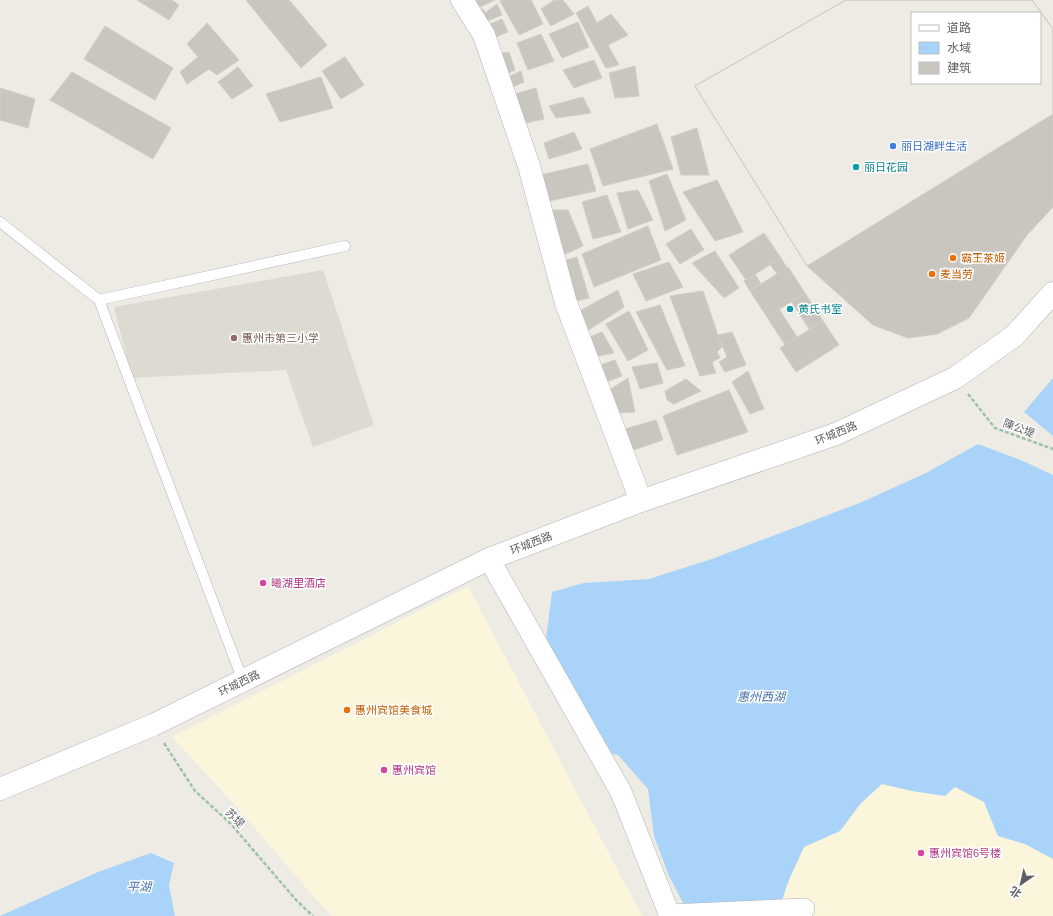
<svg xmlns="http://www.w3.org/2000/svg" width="1053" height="916" viewBox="0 0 1053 916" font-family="Arial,'Noto Sans SC',sans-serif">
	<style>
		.commercial { fill: #fbf5db }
		.education { fill: #dddad2 }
		.water { fill: #a9d3f8 }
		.building { fill: #c9c6c0; stroke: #d1cdc3; fill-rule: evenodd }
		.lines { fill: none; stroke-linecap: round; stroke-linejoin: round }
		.service-casing { stroke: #b1b4b8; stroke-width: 11 }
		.minor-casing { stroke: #b1b4b8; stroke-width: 22 }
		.tertiary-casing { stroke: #b1b4b8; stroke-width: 23 }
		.secondary-casing { stroke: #b0b3b8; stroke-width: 23 }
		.path { stroke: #9cc3a9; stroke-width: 2.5; stroke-dasharray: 4 2; stroke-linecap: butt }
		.service { stroke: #fff; stroke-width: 10 }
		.minor { stroke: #fff; stroke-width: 21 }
		.tertiary { stroke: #fff; stroke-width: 22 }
		.secondary { stroke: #fff; stroke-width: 22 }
		.shop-dot { fill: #3f7fe0; stroke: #fff; stroke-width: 1.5 }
		.culture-dot { fill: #0f9aa8; stroke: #fff; stroke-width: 1.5 }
		.food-dot { fill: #e8710a; stroke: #fff; stroke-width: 1.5 }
		.education-dot { fill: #8d6e63; stroke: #fff; stroke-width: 1.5 }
		.hotel-dot { fill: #d1479c; stroke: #fff; stroke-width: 1.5 }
		.labels { text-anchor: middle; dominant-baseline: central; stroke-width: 3; stroke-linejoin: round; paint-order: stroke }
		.shop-label { font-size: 11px; fill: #366cbe; stroke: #fff; text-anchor: start }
		.culture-label { font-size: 11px; fill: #0d838f; stroke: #fff; text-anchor: start }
		.food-label { font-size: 11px; fill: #c56008; stroke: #fff; text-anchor: start }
		.education-label { font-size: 11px; fill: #785e54; stroke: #fff; text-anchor: start }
		.street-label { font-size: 11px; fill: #5c5f63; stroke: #fff }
		.hotel-label { font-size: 11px; fill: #b23c85; stroke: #fff; text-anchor: start }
		.water-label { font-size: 12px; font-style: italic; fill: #4873a8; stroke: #fff }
	</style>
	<rect width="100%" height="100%" fill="#edebe4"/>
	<path class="commercial" d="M468,586L642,916H332L314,897L233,803L172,737Z
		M882,784L912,791L955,787L984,802L998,836L1025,844L1053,859V916H777L788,882L804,847L840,831L861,803Z"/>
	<path class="education" d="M323,270L374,425L313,447L286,370L132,378L114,307Z"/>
	<path class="water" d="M1053,378V436L1024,412Z
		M978,444L1023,461L1053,475V859L1025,844L998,836L984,802L955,787L945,796L912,791L882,784L861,803L840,831L804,847L788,882L777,916H690L669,876L654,836L648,789L618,755L598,750L546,639L552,592L584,583L649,579L712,559L862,502L926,473Z
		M151,853L174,863L169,885L175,916H0L98,872Z"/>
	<path class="building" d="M137,0H172L179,5L169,20Z
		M246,0H289L327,45L301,68Z
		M467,0H495L474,10Z
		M503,0H531L543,24L519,35L500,1Z
		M554,0H563L574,14L551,26L541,9Z
		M846,0H1032L1053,29V207L1027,235L969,318L937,334L908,338L873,325L807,266L695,86ZM912,13H1040V83H912Z
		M846,0H1032L1053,29V114L807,266L695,86ZM912,13H1040V83H912Z
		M497,4L502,15L482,23L473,13L483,9L485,13Z
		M588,6L597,23L611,14L628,35L608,45L619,65L606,68L576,13Z
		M502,19L508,32L490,39L483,27Z
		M578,22L589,47L562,58L549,34Z
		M207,23L239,60L217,75L209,69L187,84L180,72L198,57L187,44Z
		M105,26L173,68L155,100L84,59Z
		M541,34L554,61L528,70L517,43Z
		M509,52L515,70L504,75L495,54Z
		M345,57L364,85L341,99L322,71Z
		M594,60L602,78L574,88L563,70Z
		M635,66L639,96L615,98L609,73Z
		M238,67L253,86L232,99L218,82Z
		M521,71L524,82L508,89L502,80Z
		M72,72L171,128L153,159L50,100Z
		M321,77L333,108L280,122L266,94Z
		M0,88L35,99L28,128L0,120Z
		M536,88L544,119L521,124L511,95Z
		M583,97L591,113L556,118L549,106Z
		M657,124L673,169L603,186L590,149Z
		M697,128L709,175H681L671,137Z
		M574,132L582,149L549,159L544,143Z
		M588,164L596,191L549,201L541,175Z
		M667,174L686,220L665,231L649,181Z
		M717,180L743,232L715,241L683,192Z
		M638,190L653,220L628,229L617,193Z
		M607,195L621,232L593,239L582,202Z
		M548,210H568L583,246L561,256Z
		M648,226L661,260L594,287L582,254Z
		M691,229L704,250L680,264L666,244Z
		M764,233L781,258L746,280L729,255Z
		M715,251L739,288L724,298L692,263Z
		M577,257L589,298L572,302L560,262Z
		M781,258L787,268L777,274L770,264Z
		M669,262L683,287L646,301L633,274Z
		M788,267L805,293L767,317L750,291Z
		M755,274L761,284L750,291L744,281Z
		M618,290L624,307L584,333L574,314Z
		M703,291L722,347L717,352L720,358L712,362L716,373L700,376L670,296Z
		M805,293L823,321L809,329L791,301Z
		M660,305L685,366L667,370L636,312Z
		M779,309L797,337L785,345L767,317Z
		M629,311L648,350L628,361L606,324Z
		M823,321L839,345L796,372L780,348Z
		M602,332L614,353L593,357L585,339Z
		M732,332L746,365L725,372L719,362L727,357L718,335Z
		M615,360L622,376L601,384L594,367Z
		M657,363L663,383L640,389L632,367Z
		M748,371L764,409L750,414L732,382Z
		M628,378L635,412L616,413L606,392Z
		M686,379L701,391L674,404L667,400L665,391Z
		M729,390L748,432L677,455L663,416Z
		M656,420L663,440L633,450L625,429Z"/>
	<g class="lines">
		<defs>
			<path id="service" d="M0,222L99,300L243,681
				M99,300L345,246"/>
			<path id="minor" d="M489,559L621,792L670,916
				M670,915L804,909"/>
			<path id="tertiary" d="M462,0L484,35L529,166L566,303L641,501"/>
			<path id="secondary" d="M0,789L153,725L489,559L641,501L836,434L955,378L1014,336L1053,293"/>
		</defs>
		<use href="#service" class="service-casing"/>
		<use href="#minor" class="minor-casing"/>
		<use href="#tertiary" class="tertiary-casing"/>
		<use href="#secondary" class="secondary-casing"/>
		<path class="path" d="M968,394L995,428L1053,449
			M164,743L195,791L230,823L297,901L313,916"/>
		<use href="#service" class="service"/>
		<use href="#minor" class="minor"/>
		<use href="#tertiary" class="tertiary"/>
		<use href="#secondary" class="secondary"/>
	</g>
	<circle class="shop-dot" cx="893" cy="146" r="4"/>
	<g class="culture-dot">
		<circle cx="856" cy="167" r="4"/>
		<circle cx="790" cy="309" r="4"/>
	</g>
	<g class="food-dot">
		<circle cx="953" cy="258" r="4"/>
		<circle cx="932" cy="274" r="4"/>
		<circle cx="347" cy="710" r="4"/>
	</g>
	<circle class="education-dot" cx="234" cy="338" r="4"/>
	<g class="hotel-dot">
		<circle cx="263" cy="583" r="4"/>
		<circle cx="384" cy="770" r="4"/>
		<circle cx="921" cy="853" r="4"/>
	</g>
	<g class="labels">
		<g class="shop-label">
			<text x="901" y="146">丽日湖畔生活</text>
		</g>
		<g class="culture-label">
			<text x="864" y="167">丽日花园</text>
			<text x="798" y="309">黄氏书室</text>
		</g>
		<g class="food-label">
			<text x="961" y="258">霸王茶姬</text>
			<text x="940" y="274">麦当劳</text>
			<text x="355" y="710">惠州宾馆美食城</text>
		</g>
		<g class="education-label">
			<text x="242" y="338">惠州市第三小学</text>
		</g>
		<g class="street-label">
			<text transform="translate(1019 428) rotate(20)">陳公堤</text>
			<text transform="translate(836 433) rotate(-22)">环城西路</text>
			<text transform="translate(531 543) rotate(-21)">环城西路</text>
			<text transform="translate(239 683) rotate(-26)">环城西路</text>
			<text transform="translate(235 818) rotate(45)">苏堤</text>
		</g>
		<g class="hotel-label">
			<text x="271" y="583">曦湖里酒店</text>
			<text x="392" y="770">惠州宾馆</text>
			<text x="929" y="853">惠州宾馆6号楼</text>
		</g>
		<g class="water-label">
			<text x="761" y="697">惠州西湖</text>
			<text x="139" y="887">平湖</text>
		</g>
	</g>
	<rect x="911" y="12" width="130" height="72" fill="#ffffff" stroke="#bebfc1"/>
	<rect x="919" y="25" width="20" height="6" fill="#ffffff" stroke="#bebfc1"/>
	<text x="947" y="32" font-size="12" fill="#5c5f63">道路</text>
	<rect x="919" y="42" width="20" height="12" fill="#a9d3f8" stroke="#bebfc1"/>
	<text x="947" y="52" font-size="12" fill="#5c5f63">水域</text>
	<rect x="919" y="62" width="20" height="12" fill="#c9c6c0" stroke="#bebfc1"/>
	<text x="947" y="72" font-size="12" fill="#5c5f63">建筑</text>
	<g transform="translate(1021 884) rotate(214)" stroke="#ffffff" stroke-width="3" paint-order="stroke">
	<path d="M0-3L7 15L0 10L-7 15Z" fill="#5c5f63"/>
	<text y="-6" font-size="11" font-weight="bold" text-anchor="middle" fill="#5c5f63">北</text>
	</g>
</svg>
